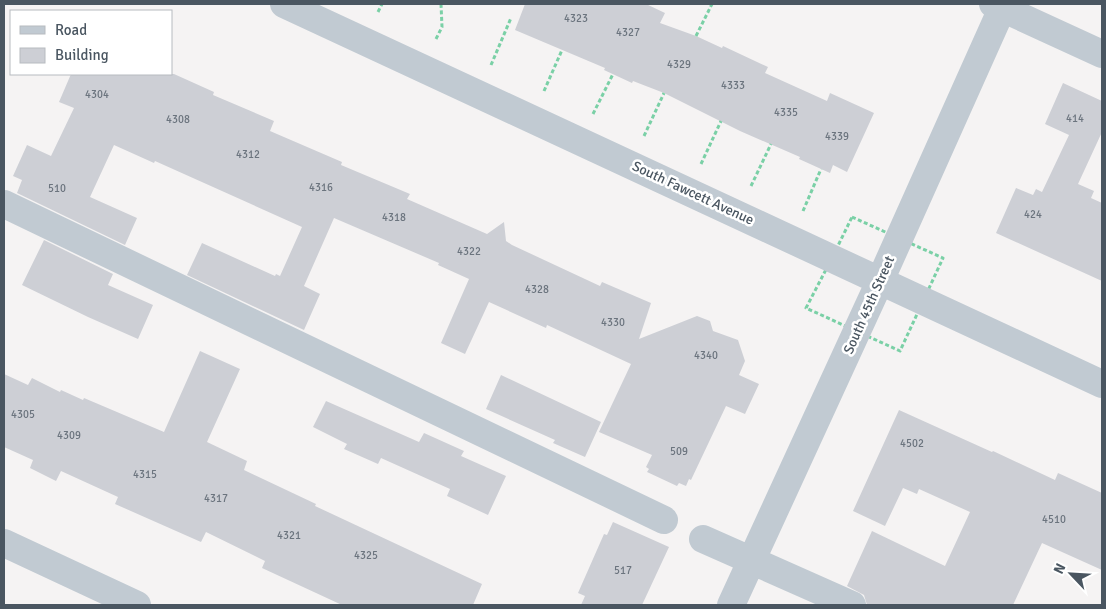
<svg xmlns="http://www.w3.org/2000/svg" width="1106" height="609" viewBox="0 0 1106 609" font-family="Signika,sans-serif">
	<style>
		.building { fill: #cdcfd5 }
		.lines { fill: none; stroke-linecap: round; stroke-linejoin: round }
		.path { stroke: #7ad0a6; stroke-width: 3; stroke-dasharray: 4 2.5; stroke-linecap: butt }
		.minor { stroke: #c1cad2; stroke-width: 28 }
		.labels { text-anchor: middle; dominant-baseline: central; stroke-width: 5; stroke-linejoin: round; paint-order: stroke }
		.number-label { font-size: 11px; fill: #6b747e }
		.street-label { font-size: 14px; fill: #4a5661; stroke: #fff }
	</style>
	<rect width="100%" height="100%" fill="#f5f3f3"/>
	<path class="building" d="M525,4H646L665,13L660,23L696,36L722,48L723,46L768,67L765,73L827,101L830,93L874,113L847,172L833,165L830,173L799,159L800,157L740,131L664,93L633,81L632,83L604,70L605,68L515,30Z
		M71,74H174L214,92L213,95L274,121L270,131L342,162L341,165L410,194L407,199L487,234L504,222L506,241L512,245L600,286L602,282L651,303L639,339L697,316L710,321L713,331L738,340L745,361L739,375L759,384L745,414L726,406L691,480L689,479L686,486L679,483L677,486L647,472L649,469L646,467L652,455L599,432L631,364L547,325L546,328L489,302L465,354L441,343L469,279L438,265L439,263L334,218L304,286L320,294L304,330L187,275L202,243L275,276L276,274L280,276L302,227L155,161L154,163L114,145L90,197L137,218L125,245L17,193L22,180L13,176L27,145L51,156L74,108L59,102Z
		M1063,83L1102,101V132L1078,184L1094,191L1091,198L1102,203V281L996,233L1016,188L1033,195L1036,189L1042,192L1069,135L1045,124Z
		M44,240L113,274L108,285L153,305L138,339L88,317L22,285Z
		M200,351L240,369L207,442L247,461L244,470L316,504L315,506L482,584L473,605H342L262,568L265,561L206,532L201,542L115,504L118,497L61,471L56,481L30,468L33,460L4,447V374L28,385L32,378L60,392L61,390L83,400L84,398L164,432Z
		M501,375L601,422L585,457L553,443L555,440L486,409Z
		M326,401L419,442L424,433L464,451L461,456L506,476L488,515L447,496L450,489L381,458L378,464L344,449L347,444L313,427Z
		M899,410L992,452L993,451L1055,480L1058,473L1102,493V570L1042,543L1013,605H867L864,595L847,586L872,531L945,566L970,512L919,489L917,494L903,488L885,526L853,511Z
		M613,522L669,547L642,605H581L585,596L578,593L604,534L607,535Z"/>
	<g class="lines">
		<path class="path" d="M378,12L382,4
			M696,36L712,4
			M436,39L442,27L441,4
			M491,65L511,18
			M544,91L562,50
			M593,114L613,74
			M644,136L664,93
			M701,164L721,121
			M751,186L771,144
			M803,211L821,169
			M852,217L943,258L900,351L806,308L832,258Z"/>
		<path class="minor" d="M284,4L1102,384
			M993,4L1102,54
			M4,204L664,520
			M703,539L852,605
			M4,543L137,605
			M731,605L880,281L1004,4"/>
	</g>
	<g class="labels">
		<g class="number-label">
			<text x="576" y="18">4323</text>
			<text x="628" y="32">4327</text>
			<text x="679" y="64">4329</text>
			<text x="733" y="85">4333</text>
			<text x="97" y="94">4304</text>
			<text x="786" y="112">4335</text>
			<text x="1075" y="118">414</text>
			<text x="178" y="119">4308</text>
			<text x="837" y="136">4339</text>
			<text x="248" y="154">4312</text>
			<text x="321" y="187">4316</text>
			<text x="57" y="188">510</text>
			<text x="1033" y="214">424</text>
			<text x="394" y="217">4318</text>
			<text x="469" y="251">4322</text>
			<text x="537" y="289">4328</text>
			<text x="613" y="322">4330</text>
			<text x="706" y="355">4340</text>
			<text x="23" y="414">4305</text>
			<text x="69" y="435">4309</text>
			<text x="912" y="443">4502</text>
			<text x="679" y="451">509</text>
			<text x="145" y="474">4315</text>
			<text x="216" y="498">4317</text>
			<text x="1054" y="519">4510</text>
			<text x="289" y="535">4321</text>
			<text x="366" y="555">4325</text>
			<text x="623" y="570">517</text>
		</g>
		<g class="street-label">
			<text transform="translate(693 193) rotate(25)">South Fawcett Avenue</text>
			<text transform="translate(869 305) rotate(-66)">South 45th Street</text>
		</g>
	</g>
	<rect width="1106" height="609" fill="none" stroke="#4a5661" stroke-width="10"/>
	<rect x="10" y="10" width="162" height="65" fill="#ffffff" stroke="#b7bbc0"/>
	<rect x="20" y="26" width="25" height="8" fill="#c1cad2" stroke="#b7bbc0"/>
	<text x="55" y="35" font-size="15" fill="#4a5661">Road</text>
	<rect x="20" y="48" width="25" height="15" fill="#cdcfd5" stroke="#b7bbc0"/>
	<text x="55" y="60" font-size="15" fill="#4a5661">Building</text>
	<g transform="translate(1071 574) rotate(295)" stroke="#ffffff" stroke-width="4" paint-order="stroke">
	<path d="M0-4L9 19L0 12L-9 19Z" fill="#4a5661"/>
	<text y="-8" font-size="14" font-weight="bold" text-anchor="middle" fill="#4a5661">N</text>
	</g>
</svg>
